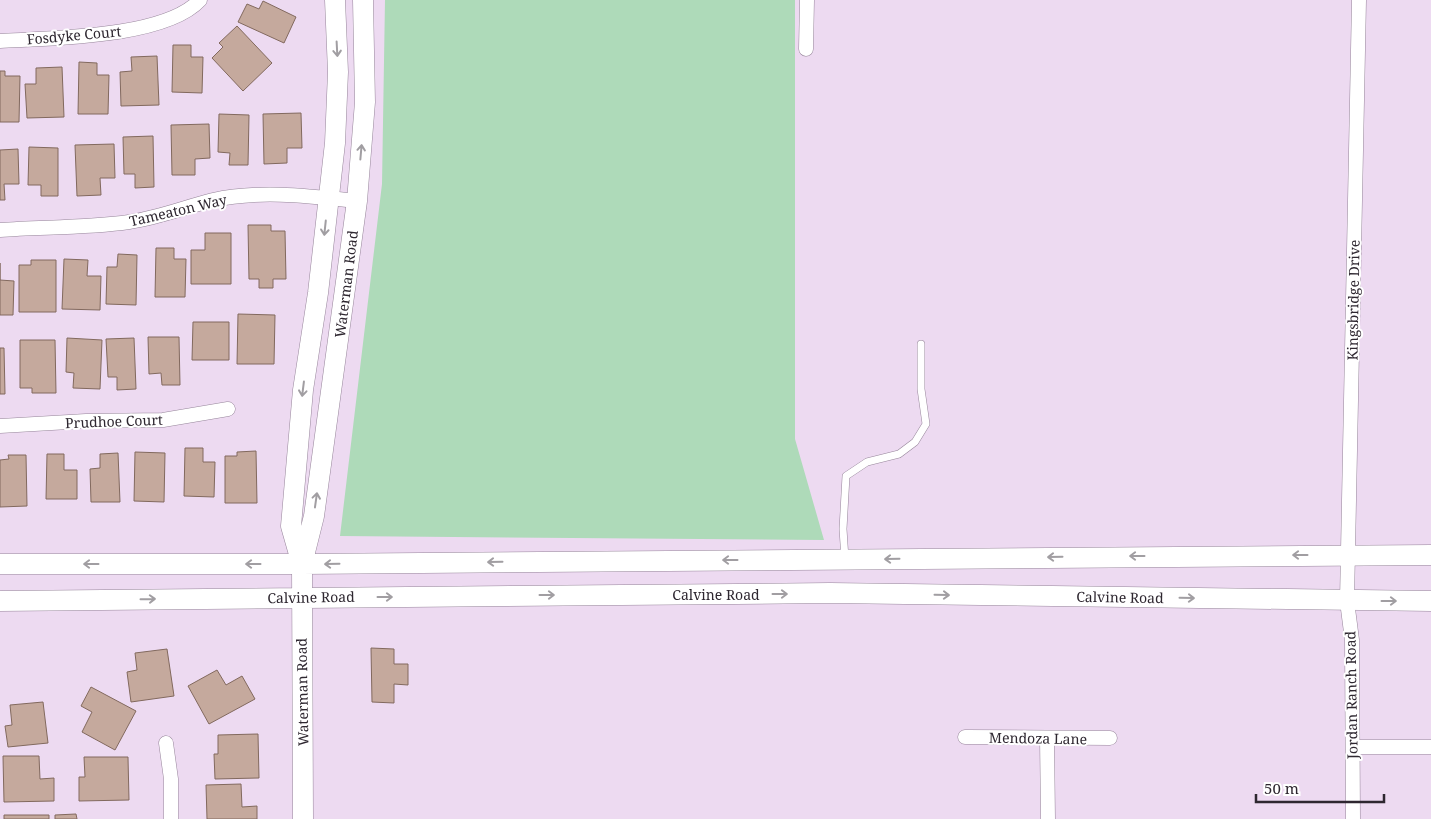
<svg xmlns="http://www.w3.org/2000/svg" width="1431" height="819" viewBox="0 0 1431 819" font-family="'Noto Serif',serif">
	<style>
		.green { fill: #aedab9 }
		.building { fill: #c5a99d; stroke: #82695e }
		.lines { fill: none; stroke-linecap: round; stroke-linejoin: round }
		.lane-casing { stroke: #96859a; stroke-width: 8 }
		.street-casing { stroke: #96859a; stroke-width: 15 }
		.secondary-casing { stroke: #96859a; stroke-width: 21 }
		.lane { stroke: #fff; stroke-width: 7 }
		.street { stroke: #fff; stroke-width: 14 }
		.secondary { stroke: #fff; stroke-width: 20 }
		.oneway { stroke: #a19ea2 }
		.labels { text-anchor: middle; dominant-baseline: central; stroke-width: 4; stroke-linejoin: round; paint-order: stroke }
		.street-label { font-size: 14px; fill: #2e2730; stroke: #fff }
	</style>
	<rect width="100%" height="100%" fill="#eddaf1"/>
	<path class="green" d="M385,0H795V439L824,540L340,536L382,184Z"/>
	<path class="building" d="M263,1L296,17L284,43L238,22L247,4L259,9Z
		M237,26L272,63L243,91L212,58L223,47L219,43Z
		M173,45H191V57H203L202,93L172,92Z
		M157,56L159,105L121,106L120,72L132,71L131,57Z
		M79,62L97,63V75H109L108,114H78Z
		M62,67L64,117L27,118L25,84H36V68Z
		M0,71H5V76H20L19,122H0Z
		M301,113L302,148H287V163L264,164L263,114Z
		M219,114L249,115L248,165H229L230,153L218,152Z
		M209,124L210,158L195,159V175H172L171,125Z
		M153,136L154,187L135,188V174H124L123,137Z
		M114,144L115,178H100L101,195L77,196L75,145Z
		M29,147L58,148V196H41V185H28Z
		M18,149L19,184H4L5,200H0V150Z
		M248,225H271V231H285L286,279H273V288H259V279H249Z
		M205,233H231V284H191V250H205Z
		M156,248H174V259H186L185,297H155Z
		M118,254L137,255L136,305L106,304L107,267H117Z
		M64,259L88,260L87,276H101L100,310L62,309Z
		M31,260H56V312H19V265H31Z
		M0,263V280L14,281L13,315H0Z
		M238,314L275,315L274,364H237Z
		M193,322H229V360H192Z
		M148,337H179L180,385H162L161,373L149,374Z
		M67,338L102,340L100,389L73,388L74,373L66,372Z
		M134,338L136,389L117,390V377H108L106,339Z
		M20,340H55L56,393H32V388H20Z
		M0,348H4L5,394H0Z
		M185,448H203V462H215L214,497L184,496Z
		M256,451L257,503H225V456H237V452Z
		M135,452L165,453L164,502L134,501Z
		M118,453L120,502H91L90,469L100,468V454Z
		M47,454H64V470H77V499H46Z
		M8,455H26L27,506L0,507V460L9,459Z
		M371,648L394,649V664H408V685L394,684V703L372,702Z
		M167,649L174,696L131,702L127,672L137,670L135,653Z
		M217,670L226,685L242,676L255,699L209,724L188,686Z
		M91,687L136,711L115,750L82,732L92,712L81,706Z
		M43,702L48,743L8,747L5,726L12,725L10,705Z
		M258,734L259,778L215,779L214,754H218V735Z
		M3,756H39L40,779L54,778V801L4,802Z
		M84,757H128L129,800L79,801V777H85Z
		M241,784L242,807L257,806V819H207L206,785Z
		M76,814L77,819H55V815Z
		M4,815H49V819H4Z"/>
	<g class="lines">
		<defs>
			<path id="lane" d="M845,559L843,529L846,476L867,462L899,454L915,442L926,424L921,389V344"/>
			<path id="street" d="M0,41C51,38 165,38 200,0
				M806,49L807,0
				M0,230C42,227 87,228 129,222C158,218 185,207 213,200C260,190 309,196 357,201
				M0,426L86,421L163,420L228,409
				M965,737L1110,738
				M1047,738L1048,819
				M166,743L171,779V819
				M1353,747H1431
				M1353,819L1352,640L1347,601L1359,0"/>
			<path id="secondary" d="M301,561L291,526L303,390L318,293L335,143L338,72L335,0
				M0,564H302L1431,555
				M0,601L830,593L1431,601
				M303,819L302,564L314,516L357,201L365,102L363,0"/>
		</defs>
		<use href="#lane" class="lane-casing"/>
		<use href="#street" class="street-casing"/>
		<use href="#secondary" class="secondary-casing"/>
		<use href="#lane" class="lane"/>
		<use href="#street" class="street"/>
		<use href="#secondary" class="secondary"/>
	</g>
	<defs><path id="oneway-shaft" d="M-6 0H5M1.5-3L5.5 0L1.5 3" fill="none" stroke-width="1.6" stroke-linecap="round" stroke-linejoin="round" transform="scale(1.25)"/></defs>
	<g class="oneway">
		<use href="#oneway-shaft" transform="translate(337 49) rotate(87)"/>
		<use href="#oneway-shaft" transform="translate(361 152) rotate(-85)"/>
		<use href="#oneway-shaft" transform="translate(325 228) rotate(96)"/>
		<use href="#oneway-shaft" transform="translate(303 389) rotate(97)"/>
		<use href="#oneway-shaft" transform="translate(316 500) rotate(-82)"/>
		<use href="#oneway-shaft" transform="translate(1300 555) rotate(180)"/>
		<use href="#oneway-shaft" transform="translate(1137 556) rotate(180)"/>
		<use href="#oneway-shaft" transform="translate(1055 557) rotate(179)"/>
		<use href="#oneway-shaft" transform="translate(892 559) rotate(179)"/>
		<use href="#oneway-shaft" transform="translate(730 560) rotate(180)"/>
		<use href="#oneway-shaft" transform="translate(495 562) rotate(179)"/>
		<use href="#oneway-shaft" transform="translate(91 564) rotate(180)"/>
		<use href="#oneway-shaft" transform="translate(253 564) rotate(180)"/>
		<use href="#oneway-shaft" transform="translate(332 564) rotate(179)"/>
		<use href="#oneway-shaft" transform="translate(780 594)"/>
		<use href="#oneway-shaft" transform="translate(547 595)"/>
		<use href="#oneway-shaft" transform="translate(942 595) rotate(1)"/>
		<use href="#oneway-shaft" transform="translate(385 597)"/>
		<use href="#oneway-shaft" transform="translate(1187 598) rotate(1)"/>
		<use href="#oneway-shaft" transform="translate(148 599) rotate(-1)"/>
		<use href="#oneway-shaft" transform="translate(1389 601)"/>
	</g>
	<g class="labels">
		<g class="street-label">
			<text transform="translate(74 35) rotate(-5)">Fosdyke Court</text>
			<text transform="translate(178 210) rotate(-13)">Tameaton Way</text>
			<text transform="translate(346 284) rotate(-83)">Waterman Road</text>
			<text transform="translate(1353 300) rotate(-89)">Kingsbridge Drive</text>
			<text transform="translate(114 421) rotate(-2)">Prudhoe Court</text>
			<text x="716" y="594">Calvine Road</text>
			<text transform="translate(311 597) rotate(-1)">Calvine Road</text>
			<text transform="translate(1120 597) rotate(1)">Calvine Road</text>
			<text transform="translate(302 692) rotate(-91)">Waterman Road</text>
			<text transform="translate(1351 695) rotate(-91)">Jordan Ranch Road</text>
			<text transform="translate(1038 738) rotate(1)">Mendoza Lane</text>
		</g>
	</g>
	<path d="M1256 794v8h128v-8" fill="none" stroke="#2e2730" stroke-width="2.5"/>
	<text x="1264" y="794" font-size="15" fill="#2e2730" stroke="#ffffff" stroke-width="4" paint-order="stroke">50 m</text>
</svg>
